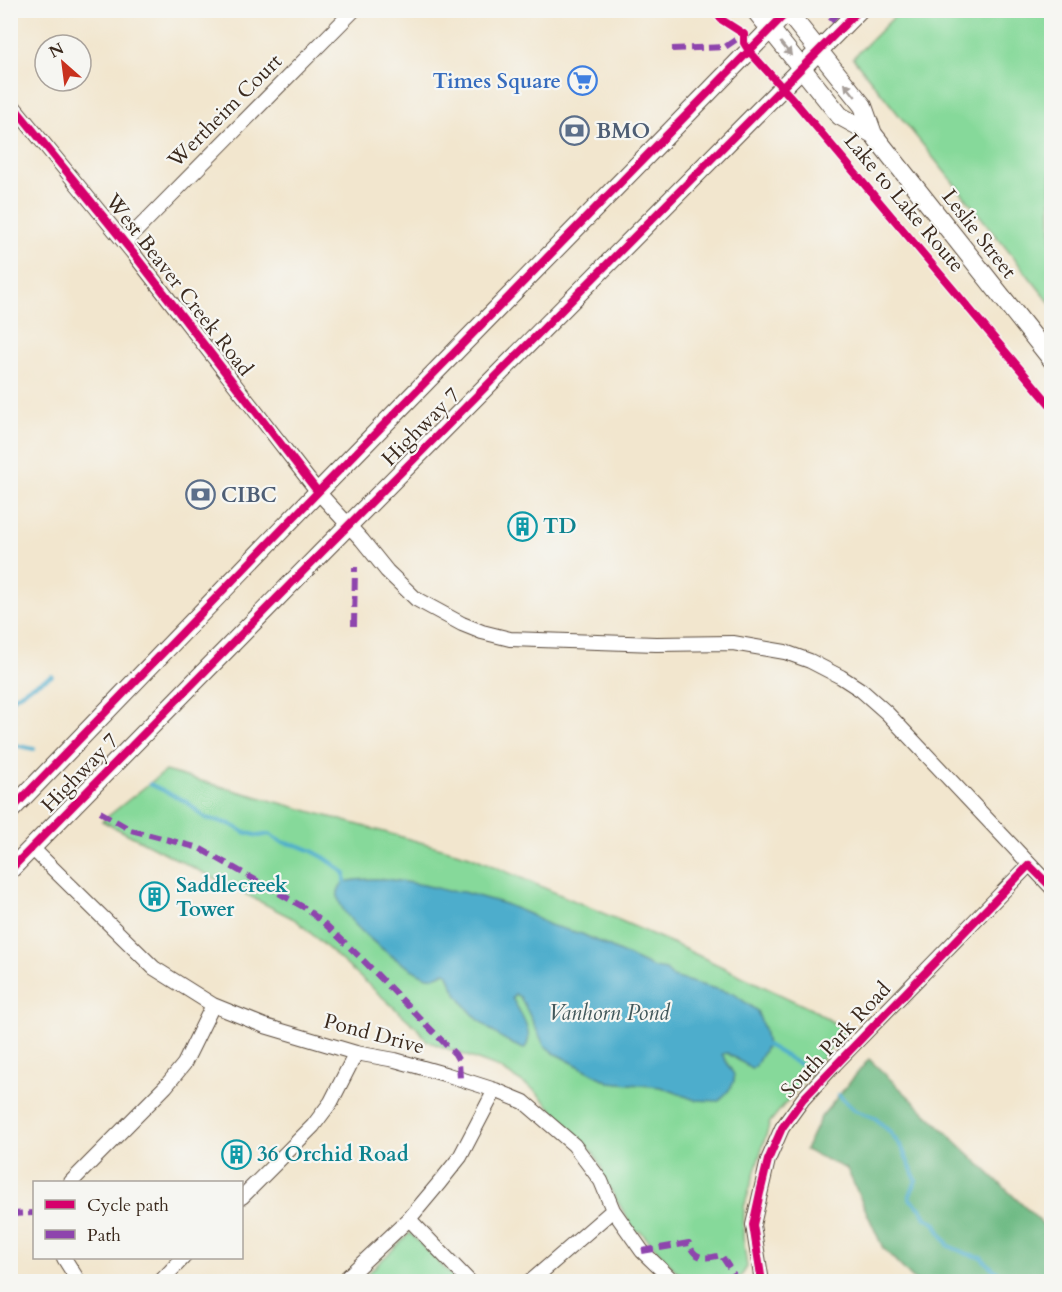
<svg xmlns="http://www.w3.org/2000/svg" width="1062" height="1292" viewBox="0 0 1062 1292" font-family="Cardo,serif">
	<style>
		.green { fill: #86d99a; stroke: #60825c; stroke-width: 1.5 }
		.forest { fill: #6cb982; stroke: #547250; stroke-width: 1.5 }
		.water { fill: #4eadcc; stroke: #446c75; stroke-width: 1.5 }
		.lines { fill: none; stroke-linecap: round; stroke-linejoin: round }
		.stream { stroke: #4eadcc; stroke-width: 4 }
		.minor-casing { stroke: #564638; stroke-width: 16 }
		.major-casing { stroke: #564638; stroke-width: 20 }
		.minor { stroke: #fff; stroke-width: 14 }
		.major { stroke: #fff; stroke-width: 18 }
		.quiet { stroke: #8e44ad; stroke-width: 6; stroke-dasharray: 12 6; stroke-linecap: butt }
		.cycleway-casing { stroke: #f6f6f2; stroke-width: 11 }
		.cycleway { stroke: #d6006c; stroke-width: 8 }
		.oneway { fill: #a79f9a }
		.labels { text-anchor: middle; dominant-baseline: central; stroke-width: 4.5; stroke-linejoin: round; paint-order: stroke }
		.shop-label { font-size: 21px; font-weight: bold; fill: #366cbe; stroke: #f6f6f2; text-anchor: end }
		.street-label { font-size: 21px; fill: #3b2a1e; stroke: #f6f6f2 }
		.service-label { font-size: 21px; font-weight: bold; fill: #4e5e75; stroke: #f6f6f2; text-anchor: start }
		.culture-label { font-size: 21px; font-weight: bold; fill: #0d838f; stroke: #f6f6f2; text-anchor: start }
		.water-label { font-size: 22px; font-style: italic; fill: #42585b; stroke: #f6f6f2 }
	</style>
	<rect width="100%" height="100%" fill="#f6f6f2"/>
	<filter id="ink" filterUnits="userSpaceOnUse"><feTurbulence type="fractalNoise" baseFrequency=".0167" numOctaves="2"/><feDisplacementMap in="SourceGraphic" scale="12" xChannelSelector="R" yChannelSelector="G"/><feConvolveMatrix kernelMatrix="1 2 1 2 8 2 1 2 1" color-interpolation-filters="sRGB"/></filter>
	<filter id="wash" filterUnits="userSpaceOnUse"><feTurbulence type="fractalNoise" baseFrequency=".008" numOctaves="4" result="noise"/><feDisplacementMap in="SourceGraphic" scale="24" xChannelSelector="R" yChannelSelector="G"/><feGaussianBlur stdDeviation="1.35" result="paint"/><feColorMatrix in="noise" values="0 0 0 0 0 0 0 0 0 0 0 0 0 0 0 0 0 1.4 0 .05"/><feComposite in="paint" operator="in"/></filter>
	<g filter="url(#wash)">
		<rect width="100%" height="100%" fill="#f2e6ce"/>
		<path class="green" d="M900,11H1051V304L853,58Z
			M165,771L470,856L670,942L817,1012L845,1030L770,1122L744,1207L743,1237L747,1267L738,1281H704L677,1272L641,1232L634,1230L602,1175V1169L593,1152L534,1090L499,1068L427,1041L417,1028L296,920L102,821Z
			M410,1233L457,1281H360Z"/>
		<path class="forest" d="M869,1059L1051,1232V1281H915L883,1248L847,1169L805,1150L821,1117Z"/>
		<path class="water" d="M371,879H386L424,885L448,891L463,892L505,904L529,914L549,925L582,934L654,968L666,970L673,977L734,994L757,1011L764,1029L767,1045L755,1067L751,1068L727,1053L722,1054L734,1075V1081L729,1090L719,1101L695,1100L661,1087L609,1082L554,1053L544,1045L524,1004L520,997L515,994L512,998C519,1011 537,1035 524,1049C492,1037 458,1006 448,974L445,972C440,975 434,978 428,977C409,972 313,905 344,883C350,879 363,880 371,879Z"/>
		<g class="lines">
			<path class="stream" d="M10,700L30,687L52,676
				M10,744L34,749
				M150,784L187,802L205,818L230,824L244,832L259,836L270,834C278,843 289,843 300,846C317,852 333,862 345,874V882
				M767,1045L799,1064
				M839,1095L854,1110L875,1118L889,1131L902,1148L916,1180L909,1198L922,1210L926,1218L936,1224L942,1236L949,1246L967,1254L981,1257C988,1267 999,1271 1007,1282"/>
		</g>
	</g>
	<g filter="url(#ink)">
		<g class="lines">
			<defs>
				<path id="minor" d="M10,102L133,253L318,492L362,540L387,571L416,599L462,624L482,632L510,639L656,644L733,643L785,652L810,661L841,677L861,690L887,713L1052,888
					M125,242L354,10
					M32,848L154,968L213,1005L265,1026L356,1053L395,1060L448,1075L495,1090L524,1102L574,1145L601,1181L613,1210L642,1251L670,1278L680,1282
					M71,1182L166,1086L184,1064L213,1005
					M242,1197L313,1126L331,1102L356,1053
					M409,1219L470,1282
					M64,1258L79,1282
					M160,1282L183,1258
					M342,1282L409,1219L440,1182L460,1157L495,1090
					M530,1282L613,1210
					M762,1282L753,1225L768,1160L782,1128L803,1099L835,1064L1029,865"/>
				<path id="major" d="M755,10L840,116L873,134
					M786,10L863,106L873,134L1052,360
					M10,811L318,492L789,10
					M10,870L322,552L859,10"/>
			</defs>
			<use href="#minor" class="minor-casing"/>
			<use href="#major" class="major-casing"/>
			<use href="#minor" class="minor"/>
			<use href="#major" class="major"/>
			<path class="quiet" d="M830,21L840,10
				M672,49L725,47L744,34
				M354,626L355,567
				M100,812L131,830L199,848L305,908L325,924L362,959L455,1054L459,1061L460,1079
				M10,1214L34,1213
				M642,1251L689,1243C694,1260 706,1259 721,1255L734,1275"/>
			<defs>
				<path id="cycleway" d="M714,10L722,20L744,34V43L749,51L796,103L1052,407
					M10,102L133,253L318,492
					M10,811L318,492L789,10
					M10,870L322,552L859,10
					M762,1282L753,1225L760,1193L768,1160L782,1128L803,1099L1029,865L1052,888"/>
			</defs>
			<use href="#cycleway" class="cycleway-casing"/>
			<use href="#cycleway" class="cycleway"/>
		</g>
		<defs><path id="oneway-solid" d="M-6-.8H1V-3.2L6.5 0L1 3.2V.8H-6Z" transform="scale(1.5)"/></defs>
		<g class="oneway">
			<use href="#oneway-solid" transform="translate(786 49) rotate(51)"/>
			<use href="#oneway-solid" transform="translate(850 90) rotate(-129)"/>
		</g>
	</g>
	<defs>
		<symbol id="supermarket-ring" viewBox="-11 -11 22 22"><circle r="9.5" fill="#f6f6f2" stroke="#3f7fe0" stroke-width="1.5"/><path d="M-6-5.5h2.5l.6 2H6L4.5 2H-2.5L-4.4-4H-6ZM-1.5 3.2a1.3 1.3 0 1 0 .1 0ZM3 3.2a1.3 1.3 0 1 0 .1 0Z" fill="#3f7fe0"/></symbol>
		<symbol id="bank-ring" viewBox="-11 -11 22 22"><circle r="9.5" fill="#f6f6f2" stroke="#5c6f8a" stroke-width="1.5"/><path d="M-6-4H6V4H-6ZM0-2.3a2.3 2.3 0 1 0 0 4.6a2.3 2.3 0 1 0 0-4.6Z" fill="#5c6f8a"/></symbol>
		<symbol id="building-ring" viewBox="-11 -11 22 22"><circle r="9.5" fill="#f6f6f2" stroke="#0f9aa8" stroke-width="1.5"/><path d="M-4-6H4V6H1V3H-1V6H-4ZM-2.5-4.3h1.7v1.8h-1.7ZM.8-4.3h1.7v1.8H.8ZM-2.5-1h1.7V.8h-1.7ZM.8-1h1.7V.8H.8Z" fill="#0f9aa8"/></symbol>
	</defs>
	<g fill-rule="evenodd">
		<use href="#supermarket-ring" x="566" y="64" width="33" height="33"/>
		<use href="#bank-ring" x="558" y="114" width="33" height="33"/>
		<use href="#bank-ring" x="184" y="478" width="33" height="33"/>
		<use href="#building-ring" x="506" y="510" width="33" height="33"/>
		<use href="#building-ring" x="138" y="880" width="33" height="33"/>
		<use href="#building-ring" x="220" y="1138" width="33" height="33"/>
	</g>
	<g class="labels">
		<g class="shop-label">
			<text x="561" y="81">Times Square</text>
		</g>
		<g class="street-label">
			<text transform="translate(225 111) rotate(-45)">Wertheim Court</text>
			<text transform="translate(904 203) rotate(50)">Lake to Lake Route</text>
			<text transform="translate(979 234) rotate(52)">Leslie Street</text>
			<text transform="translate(179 285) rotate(52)">West Beaver Creek Road</text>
			<text transform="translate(421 427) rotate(-45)">Highway 7</text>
			<text transform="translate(80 773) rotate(-46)">Highway 7</text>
			<text transform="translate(374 1034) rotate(15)">Pond Drive</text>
			<text transform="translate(836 1040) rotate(-47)">South Park Road</text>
		</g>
		<g class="service-label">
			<text x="596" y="131">BMO</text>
			<text x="221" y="495">CIBC</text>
		</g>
		<g class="culture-label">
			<text x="543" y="526">TD</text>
			<text x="176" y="885">Saddlecreek<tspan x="176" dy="24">Tower</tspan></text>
			<text x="257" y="1154">36 Orchid Road</text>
		</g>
		<g class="water-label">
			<text x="609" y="1013">Vanhorn Pond</text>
		</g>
	</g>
	<rect width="1062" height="1292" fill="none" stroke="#f6f6f2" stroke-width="36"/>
	<rect x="33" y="1181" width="210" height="78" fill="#f6f6f2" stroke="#aba49d" stroke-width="1.5"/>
	<rect x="45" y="1200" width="30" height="9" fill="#d6006c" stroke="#aba49d" stroke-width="1.5"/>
	<text x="87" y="1211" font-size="18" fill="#3b2a1e">Cycle path</text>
	<rect x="45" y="1230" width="30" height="9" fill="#8e44ad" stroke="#aba49d" stroke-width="1.5"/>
	<text x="87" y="1241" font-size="18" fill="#3b2a1e">Path</text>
	<g transform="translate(63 63) rotate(332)"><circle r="28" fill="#f6f6f2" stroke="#aba49d" stroke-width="1.5"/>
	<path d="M0-4.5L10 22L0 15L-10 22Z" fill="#c8321e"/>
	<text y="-9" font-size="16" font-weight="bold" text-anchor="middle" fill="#3b2a1e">N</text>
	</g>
</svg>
